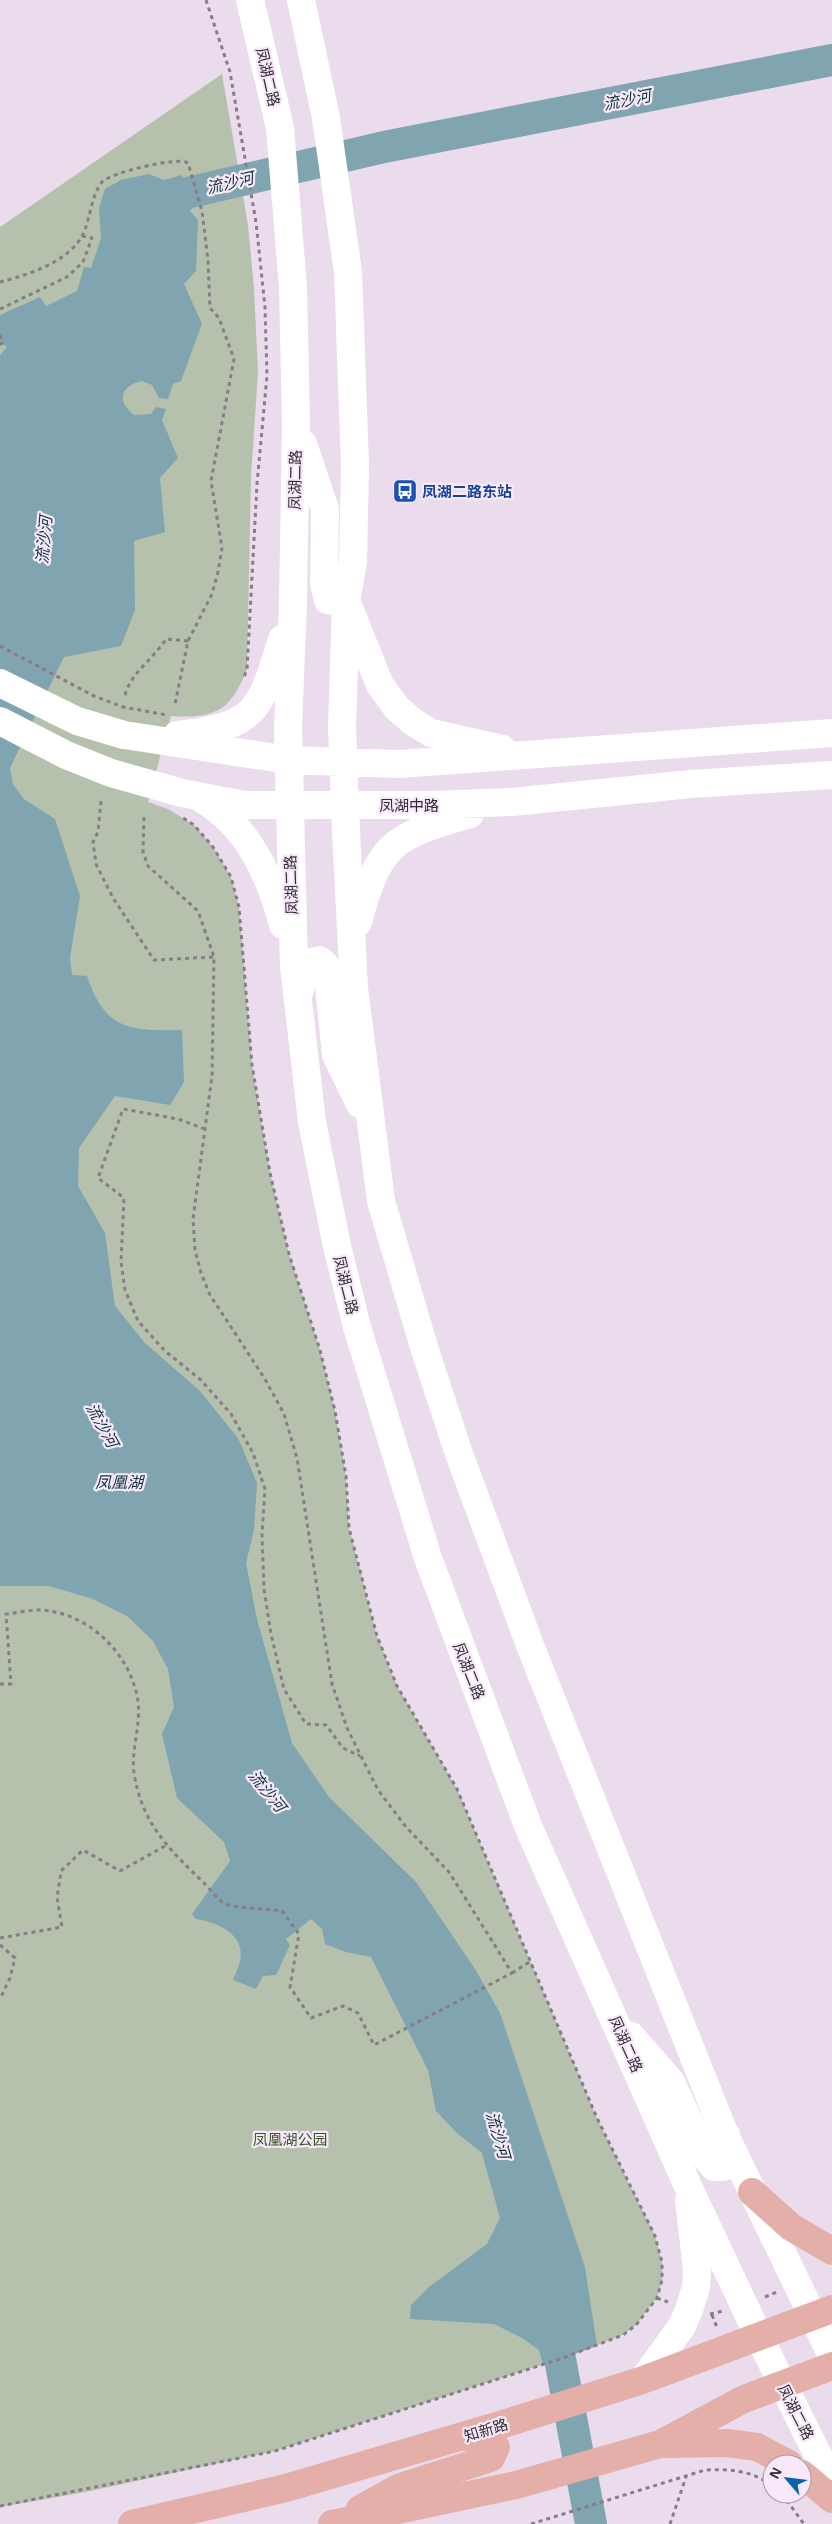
<svg xmlns="http://www.w3.org/2000/svg" width="832" height="2524" viewBox="0 0 832 2524" font-family="Arial,'Noto Sans SC',sans-serif">
	<style>
		.green { fill: #b5c1ac }
		.water { fill: #80a4b0 }
		.lines { fill: none; stroke-linecap: round; stroke-linejoin: round }
		.river { stroke: #80a4b0; stroke-width: 32 }
		.path { stroke: #867d88; stroke-width: 3; stroke-dasharray: 4 4; stroke-linecap: butt }
		.secondary { stroke: #fff; stroke-width: 28 }
		.primary { stroke: #e4afa9; stroke-width: 28 }
		.labels { text-anchor: middle; dominant-baseline: central; stroke-width: 4.5; stroke-linejoin: round; paint-order: stroke }
		.street-label { font-size: 15px; fill: #312c32; stroke: #f7e9fa }
		.transit-label { font-size: 15px; font-weight: bold; fill: #164399; stroke: #f7e9fa; text-anchor: start }
		.park-label { font-size: 15px; fill: #3d5327; stroke: #f7e9fa }
		.water-label { font-size: 16px; font-style: italic; fill: #0e323c; stroke: #f7e9fa }
	</style>
	<rect width="100%" height="100%" fill="#eadced"/>
	<path class="green" d="M222,74L248,225L254,289L258,372L251,477L247,669C231,710 216,719 171,716L148,802L168,809L194,825L213,847L231,877L239,907L252,1065L270,1173L289,1254L320,1350L335,1411L346,1476L349,1528L377,1636L397,1686L457,1789L597,2118L655,2236L662,2262V2280L657,2298L636,2325L623,2335L560,2359L275,2451L86,2492L0,2507V227Z"/>
	<path class="water" d="M149,174L164,180L182,175L190,211L198,220L196,271L184,284L202,324L181,381L173,384L168,399L159,398L152,385L142,381C120,386 116,401 134,415L151,414L156,407L166,409L162,420L178,458L160,478L165,532L134,541L135,610L121,646L64,657L10,768L13,784L24,799L55,819L80,896L70,958L72,975L87,976C105,1030 129,1031 182,1030L184,1082L170,1105L115,1096L79,1148L78,1186L105,1233L115,1306L145,1343L199,1390L238,1438L257,1483L254,1530L246,1563L257,1619L292,1743L329,1797L416,1882L475,1969L500,2013L585,2267L597,2346L543,2365L539,2350L522,2338L494,2324L410,2319L411,2305L429,2287L487,2244L500,2218L482,2153L458,2134L436,2111L428,2070L371,1957L346,1952L325,1944L322,1929L311,1919L286,1939L290,1945L276,1975L263,1976L256,1989L233,1980C235,1974 239,1967 240,1961C246,1934 217,1922 196,1919L192,1914L230,1861L224,1842L177,1798L162,1734L174,1707L168,1669L153,1641L127,1616L93,1599L49,1586H0V355L7,347L0,342V315L40,297L46,306L77,291L84,267L91,268L101,238L99,208L105,189L121,180Z"/>
	<g class="lines">
		<path class="river" d="M150,219L187,193L384,147L832,60
			M548,2316L560,2359L591,2524"/>
		<path class="path" d="M206,0L230,72L256,222L265,307L267,376L257,484L247,669L244,677
			M0,282C27,275 67,263 82,236C90,222 91,195 102,182C110,173 178,156 188,163L202,211L208,260L210,308L219,318L234,359L211,481L222,548L218,572L212,594L188,641L175,704
			M0,309L67,277L83,262L92,238L82,236
			M0,335L3,342L0,345
			M0,646L94,696L123,707L167,715
			M125,695C131,673 154,658 166,639L188,641
			M101,801L98,832L93,842L96,864L113,898L154,960L214,957
			M205,1129L178,1119L123,1109L98,1178L124,1198L121,1262L125,1290L138,1321L165,1351L201,1380L231,1414L253,1453L265,1489L262,1534L264,1589L271,1634L284,1689L306,1724L326,1725L343,1748L360,1756
			M0,1684H11L6,1614C16,1613 29,1610 40,1610C88,1612 131,1654 138,1701C141,1725 131,1750 134,1773C142,1824 169,1849 204,1883C210,1889 218,1900 225,1904C233,1908 270,1909 282,1911L299,1934L290,1987L311,2018L343,2006L358,2013L374,2045L512,1973L449,1872L406,1827L378,1790L347,1728L332,1684L297,1458L284,1414L265,1379L210,1295L201,1273L195,1250L193,1219L212,1076L214,957L198,911L148,866L143,852L144,815
			M0,1938L62,1927L57,1898L61,1871L83,1850L120,1871L165,1846
			M0,1945L15,1958L10,1978L0,1999
			M512,1973L531,1961
			M765,2297L777,2292
			M657,2298L668,2302
			M710,2314L723,2311
			M712,2315L718,2330
			M782,2494L804,2524
			M0,2506L275,2451L560,2359L623,2335L636,2325L657,2298L662,2280V2262L655,2236L597,2118L457,1789L397,1686L377,1636L349,1528L346,1476L335,1411L320,1350L289,1254L270,1173L252,1065L239,907L231,877L213,847L194,825L180,816
			M531,2524L705,2470C728,2469 753,2470 772,2486
			M670,2524L686,2477"/>
		<path class="secondary" d="M250,0L280,128L293,287L296,424L293,603L288,728L294,966L312,1122L337,1246L357,1327L428,1558L528,1826L687,2184L759,2337L832,2483
			M301,0L326,118L348,272L355,467L353,562L346,602L342,728L346,831L354,988L381,1201L424,1347L458,1451L531,1648L725,2135L832,2356
			M303,444L325,509L324,584L328,600L333,601C343,596 345,587 348,578
			M349,608L380,685L397,708L413,722L431,733L502,749
			M0,683L77,721L124,735L289,760L399,764L832,733
			M0,721L66,755L111,773L182,793L245,805H432L512,802L691,784L832,775
			M177,735C256,726 260,712 282,639
			M202,799C248,826 270,875 283,925
			M358,922C379,842 394,836 470,814
			M299,993L308,963L319,960C326,964 327,968 328,976L336,1055L360,1104
			M631,2036L671,2082L706,2158L714,2167H723L728,2161L726,2135
			M643,2380L682,2326L689,2310L696,2287L697,2270L689,2200"/>
		<path class="primary" d="M752,2192L791,2227L832,2251
			M664,2444L727,2443L757,2447L789,2464
			M802,2474L832,2499
			M360,2509L400,2487L491,2458L496,2447C489,2435 474,2437 462,2437
			M132,2524L286,2488L500,2425L643,2380L832,2309
			M332,2524L516,2485L660,2444L744,2399L832,2366"/>
	</g>
	<defs>
		<symbol id="bus-square" viewBox="-11 -11 22 22"><rect x="-9" y="-9" width="18" height="18" rx="4" fill="#1a4fb4" stroke="#f7e9fa"/><path d="M-5-6H5V4H4V6H2V4H-2V6H-4V4H-5ZM-3.5-4V0h7V-4ZM-3.5 1.2v1.5H-2V1.2ZM2 1.2v1.5H3.5V1.2Z" fill="#fff"/></symbol>
	</defs>
	<g fill-rule="evenodd">
		<use href="#bus-square" x="391" y="477" width="28" height="28"/>
	</g>
	<g class="labels">
		<g class="street-label">
			<text transform="translate(268 77) rotate(77)">凤湖二路</text>
			<text transform="translate(295 480) rotate(-89)">凤湖二路</text>
			<text x="409" y="805">凤湖中路</text>
			<text transform="translate(291 885) rotate(-92)">凤湖二路</text>
			<text transform="translate(346 1285) rotate(76)">凤湖二路</text>
			<text transform="translate(469 1671) rotate(68)">凤湖二路</text>
			<text transform="translate(626 2044) rotate(66)">凤湖二路</text>
			<text transform="translate(796 2412) rotate(63)">凤湖二路</text>
			<text transform="translate(486 2430) rotate(-17)">知新路</text>
		</g>
		<g class="transit-label">
			<text x="422" y="491">凤湖二路东站</text>
		</g>
		<g class="park-label">
			<text x="290" y="2139">凤凰湖公园</text>
		</g>
		<g class="water-label">
			<text transform="translate(627 100) rotate(-11)">流沙河</text>
			<text transform="translate(230 183) rotate(-13)">流沙河</text>
			<text transform="translate(44 540) rotate(-85)">流沙河</text>
			<text transform="translate(102 1425) rotate(61)">流沙河</text>
			<text x="119" y="1482">凤凰湖</text>
			<text transform="translate(267 1791) rotate(51)">流沙河</text>
			<text transform="translate(498 2135) rotate(74)">流沙河</text>
		</g>
	</g>
	<g transform="translate(787 2479) rotate(298)"><circle r="24" fill="#f7e9fa" stroke="#a89daa"/>
	<path d="M0-4L9 19L0 12L-9 19Z" fill="#0862b0"/>
	<text y="-8" font-size="14" font-weight="bold" text-anchor="middle" fill="#312c32">N</text>
	</g>
</svg>
